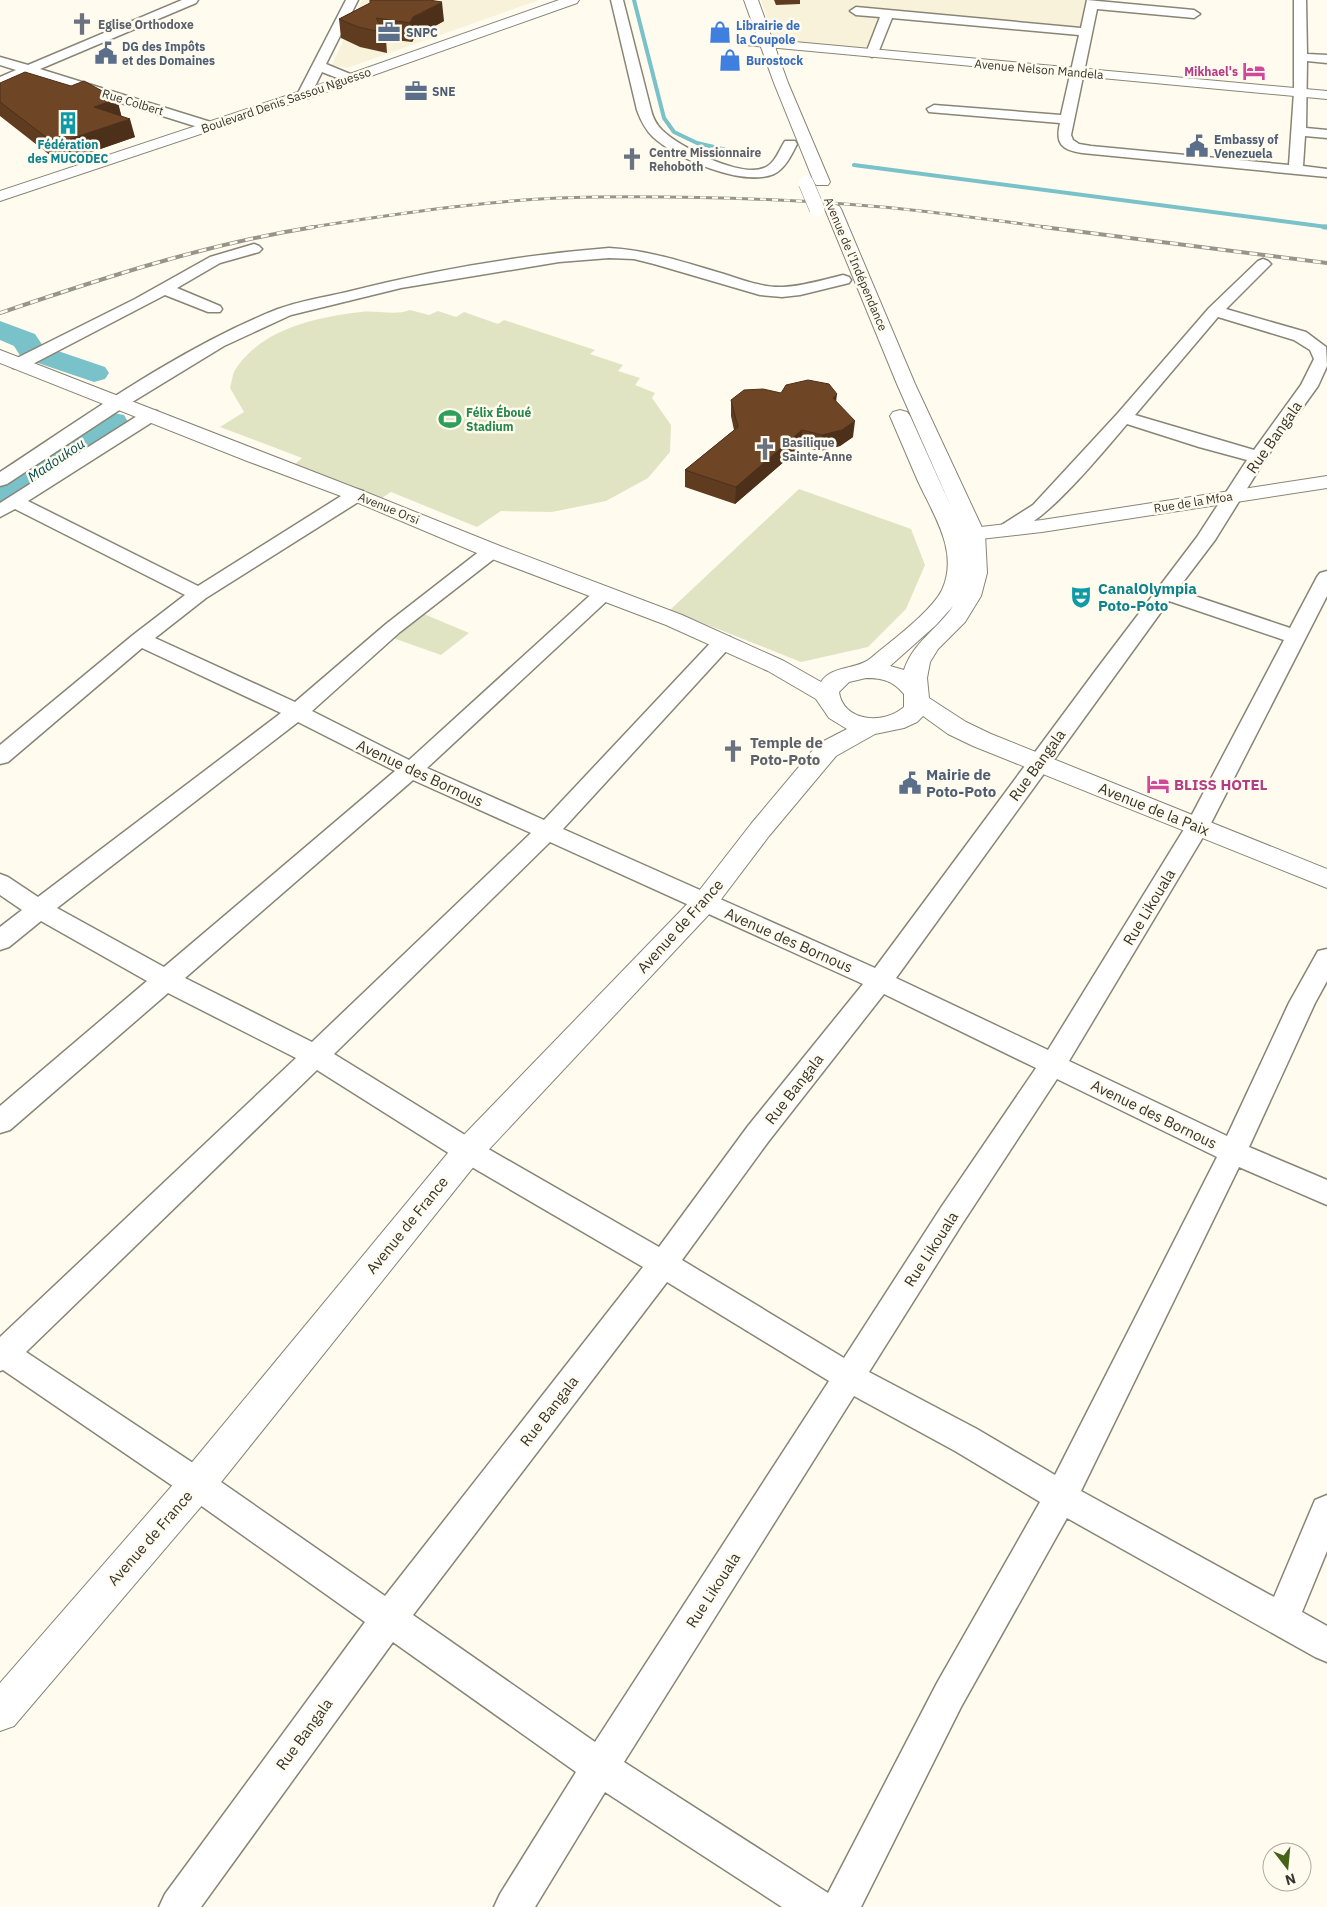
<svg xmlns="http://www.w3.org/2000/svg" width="1327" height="1907" viewBox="0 0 1327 1907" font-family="'IBM Plex Sans',sans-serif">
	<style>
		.built { fill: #f9f2da }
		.green { fill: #e1e4c2 }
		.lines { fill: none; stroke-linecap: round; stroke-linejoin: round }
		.stream-far1 { stroke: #79c2c9; stroke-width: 4 }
		.stream { stroke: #79c2c9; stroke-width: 5 }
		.river { fill: #79c2c9; fill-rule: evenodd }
		.minor-casing { stroke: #898576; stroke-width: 3 }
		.tertiary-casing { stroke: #898576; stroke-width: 2 }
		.secondary-casing { stroke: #898576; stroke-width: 2 }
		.primary-casing { stroke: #898576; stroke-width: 2 }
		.minor { fill: #fff; fill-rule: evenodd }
		.tertiary { fill: #fff; fill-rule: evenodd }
		.secondary { fill: #fff; fill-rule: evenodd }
		.primary { fill: #fff; fill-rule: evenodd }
		.rail-far1-casing { stroke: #97958b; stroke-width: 3 }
		.rail-casing { stroke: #97958b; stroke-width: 4 }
		.rail-far1 { stroke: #fffbee; stroke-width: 2; stroke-dasharray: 6; stroke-linecap: butt }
		.rail { stroke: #fffbee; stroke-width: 2.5; stroke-dasharray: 8; stroke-linecap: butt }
		.secondary-bridge-casing { stroke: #898576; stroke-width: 16; stroke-linecap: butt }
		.secondary-bridge { stroke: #fff; stroke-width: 15 }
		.wall { fill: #5f3b20 }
		.shaded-wall { fill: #4d301a }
		.building { fill: #6e4525; stroke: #4d301a }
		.labels { text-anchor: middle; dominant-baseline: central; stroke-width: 5; stroke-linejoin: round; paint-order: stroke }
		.far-worship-label { font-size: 12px; font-weight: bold; fill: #5b616d; stroke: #fffbee; text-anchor: start }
		.far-shop-label { font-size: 12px; font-weight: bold; fill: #366cbe; stroke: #fffbee; text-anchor: start }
		.far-service-label { font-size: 12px; font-weight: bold; fill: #4e5e75; stroke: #fffbee; text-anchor: start }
		.far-street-label { font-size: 12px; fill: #35342d; stroke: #fffbee }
		.far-hotel-label { font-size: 12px; font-weight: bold; fill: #b23c85; stroke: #fffbee; text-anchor: end }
		.far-culture-label { font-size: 12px; font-weight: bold; fill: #0d838f; stroke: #fffbee }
		.far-leisure-label { font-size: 12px; font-weight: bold; fill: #27864d; stroke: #fffbee; text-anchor: start }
		.far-water-label { font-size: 14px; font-style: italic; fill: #044a4f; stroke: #fffbee }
		.street-label { font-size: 15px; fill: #35342d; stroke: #fffbee }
		.culture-label { font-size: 15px; font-weight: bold; fill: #0d838f; stroke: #fffbee; text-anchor: start }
		.worship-label { font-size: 15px; font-weight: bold; fill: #5b616d; stroke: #fffbee; text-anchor: start }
		.service-label { font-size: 15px; font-weight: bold; fill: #4e5e75; stroke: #fffbee; text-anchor: start }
		.hotel-label { font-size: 15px; font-weight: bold; fill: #b23c85; stroke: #fffbee; text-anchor: start }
	</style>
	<rect width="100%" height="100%" fill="#fffbee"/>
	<path class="built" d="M362,0H539L347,68L332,65Z
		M761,0H1088L1081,29L886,11L865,49L774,39Z"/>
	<path class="green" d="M410,310L429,315L438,311L456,317L464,312L498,324L504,320L595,350L590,354L623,365L618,371L640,378L635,385L655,393L652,398L671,425L670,452L648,478L606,501L552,512L501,511L477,527L391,492L382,498L295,464L302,458L220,427L244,412L230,388C232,382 232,375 235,370C261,329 316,317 361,312C377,310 394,316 410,310Z
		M799,489L911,529L925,565L906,609L868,647L801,662L670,610Z
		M424,614L469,633L441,655L393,638Z"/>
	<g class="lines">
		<path class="stream-far1" d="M634,0L664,118L674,132L697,143L756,157
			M854,165L1327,227"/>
		<path class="stream" d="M1324,227H1327"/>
		<path class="river" d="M0,321L35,334L45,349L58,351L105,367L109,373L105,379L94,382L38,363L35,359L21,357L14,346L0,340Z
			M113,413L124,415L128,422L124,429L12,505L0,508V483L102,415Z"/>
		<defs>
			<path id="minor" d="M182,0H198L196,3L40,69L214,123L216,126L214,129H204L29,74L0,86V77L16,70L0,65V57L28,65Z
				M346,0H358L326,64L355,76L357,79L350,83L322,72L309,98H299L297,95Z
				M611,0H623L651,110C653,118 656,124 662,130C679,147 740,178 764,168C775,164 779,150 785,141H795L797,144C792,154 785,169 774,174C742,187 677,159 653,137C645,129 641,121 637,110Z
				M1087,0L1194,10L1200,14L1194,18L1097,9L1071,135L1073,140L1079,144L1091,146L1289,165L1294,92V0H1306L1307,54L1327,55V63L1307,61L1306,128L1327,130V138L1305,136L1303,166L1327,169V177L1082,153C1062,150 1055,144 1060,123L929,112L927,109L934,105L1061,115L1079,35L892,18L878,53L872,57L866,53L880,17L856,15L850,11L856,7L1081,28Z
				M254,244L259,246L262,249L259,252L220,263L177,288L220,306L222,309L220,312H208L165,295L25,368H13L11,364L13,360L135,299L210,257Z
				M609,248C649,250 686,263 724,274C743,280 763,288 783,287C803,286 823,280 843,275L849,277L851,280L849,283L800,295L782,297L760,295L654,264L634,259L609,258L559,262L401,288L291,315L224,346L124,407L7,484L0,486V472C87,415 181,347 278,309C299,301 325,297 347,292C433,270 521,255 609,248Z
				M1263,259L1268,261L1271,264L1226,309L1306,332L1326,347L1327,366L1318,386L1266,458L1215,540L1177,590L1290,628L1317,577L1320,573L1327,571V596L1209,827L1069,1061L1227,1136L1289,1003L1318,951L1327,949V981L1315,1003L1249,1147L1327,1180V1205L1239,1167L1081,1491L1274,1597L1315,1500L1327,1495V1551L1302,1612L1327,1626V1662L1315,1657L1067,1518L961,1707L861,1907H782L605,1792L535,1907H494L500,1894L576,1772L393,1642L201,1907H159L165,1894L365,1622L186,1495L3,1370L0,1371V1337L296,1058L168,993L10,1130L0,1133V1106L147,981L41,921L9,947L0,950V927L22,910L0,895V874L8,877L38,897L281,713L142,648L8,762L0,764V745L133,635L185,595L15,509L0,517V503L145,411L151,410L157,411L160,415L157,419L28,501L198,586L349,491L356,489L363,491L365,495L363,499L206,598L155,638L295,702L386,624L485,547L492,545L499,547L502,551L499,555L400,632L312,711L409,760L597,589L604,587L611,589L614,593L611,597L427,768L544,820L716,637L723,636L730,637L733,642L730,647L563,829L875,968L1096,670L1197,537L1247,460L1199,447L1127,424C1106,448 1032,542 1000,534L997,530L1000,526L1033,505L1118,413L1209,308L1258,261ZM1218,317L1294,340L1310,350L1314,359L1301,385L1254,450L1135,415ZM1169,601L1284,640L1186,826L1048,1050L896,978ZM298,722L395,771L164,967L57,908ZM413,780L531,833L312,1042L185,978ZM550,842L863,984L748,1126L659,1247L478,1143L334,1054ZM884,994L1036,1068L942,1206L844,1358L682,1260L768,1142ZM317,1070L458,1159L643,1267L385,1596L208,1473L26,1352ZM1057,1079L1217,1157L1055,1475L977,1429L869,1372L962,1224ZM667,1282L829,1381L595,1742L413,1615ZM854,1396L955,1451L1040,1502L937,1683L828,1893L624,1762Z"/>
			<path id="tertiary" d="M751,38L1327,91V99L746,45L744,42L746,39Z
				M1327,476V488L1042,532L954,542L947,540L943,536L947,532L954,530L1042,520Z"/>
			<path id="secondary" d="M744,0H758L788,83L830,182L828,185H816L814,182L774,83Z
				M833,204L839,206L841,209L915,384L985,534L987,573L981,596L965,622L938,649L930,662L927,678L929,698L966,722L991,734L1327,869V888L973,746L948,734L923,716L917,722L904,728L875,734L836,756L769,836L713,910L479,1160L210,1496L14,1726L0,1731V1683L184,1472L457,1142L695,896L751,824L818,744L847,729L829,718L816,699L768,671L666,625L484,556L349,499L247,461L0,363V350L363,491L500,546L682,615L784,661L821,682C832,665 857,670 871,658C891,641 931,612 942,590C960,551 932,513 917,479C908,458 899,437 890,416L893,412L900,410L907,412L910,416L952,509L897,384L825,209L827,206ZM953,606C938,629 913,642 904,670L890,666L936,625ZM866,678C883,678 893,681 904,694V707C884,725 843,722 839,692L849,682Z"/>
			<path id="primary" d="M559,0H579L577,3L320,94L0,201V191L310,88Z"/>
		</defs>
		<use href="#minor" class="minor-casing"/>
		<use href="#tertiary" class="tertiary-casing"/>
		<use href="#secondary" class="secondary-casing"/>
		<use href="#primary" class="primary-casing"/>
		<use href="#minor" class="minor"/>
		<use href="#tertiary" class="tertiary"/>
		<use href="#secondary" class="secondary"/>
		<use href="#primary" class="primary"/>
		<defs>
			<path id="rail-far1" d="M306,228C402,213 498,198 596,197C704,196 813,199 921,211C965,216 1008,222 1052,228"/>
			<path id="rail" d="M1043,227L1327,263
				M0,313C103,278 206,244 314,227"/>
		</defs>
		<use href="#rail-far1" class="rail-far1-casing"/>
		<use href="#rail" class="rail-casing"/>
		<use href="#rail-far1" class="rail-far1"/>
		<use href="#rail" class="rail"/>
		<defs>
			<path id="secondary-bridge" d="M806,183L817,209"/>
		</defs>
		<use href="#secondary-bridge" class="secondary-bridge-casing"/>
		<use href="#secondary-bridge" class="secondary-bridge"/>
	</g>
	<path class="wall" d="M774,0H800V4L776,5Z
		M370,3L444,21L415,37L412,42L386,39L387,53L360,47L341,38L339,19Z
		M0,83L117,99L121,116L135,137L60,163L0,116Z
		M781,393L836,401L853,437L840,446L820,451L801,447L735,504L685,487V470L734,430L731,416V400Z"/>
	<path class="shaded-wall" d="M442,2L444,21L415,37L412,42L410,23L413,17Z
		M117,99L122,118L94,107Z
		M130,119L135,137L60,163L55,144Z
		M837,394L835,411L833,398Z
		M855,421L853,437L840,446L820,451L822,435Z
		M802,430L801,447L735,504L736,487Z"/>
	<path class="building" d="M370,0H429L442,2L413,17L410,23L376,18L385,33L358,27L339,19L370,3Z
		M25,72L71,86L84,81L117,99L94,107L130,119L55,144L0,102V83Z
		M808,380L829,384L837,394L833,398L855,421L842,430L822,435L802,430L736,487L685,470L738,427L731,400L744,390L763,389L781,393L786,385Z"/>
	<defs>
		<symbol id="church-bare" viewBox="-9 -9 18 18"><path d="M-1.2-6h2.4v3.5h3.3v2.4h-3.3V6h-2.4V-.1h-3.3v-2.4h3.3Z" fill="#6b7280" stroke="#fffbee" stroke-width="2.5" paint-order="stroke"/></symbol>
		<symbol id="office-bare" viewBox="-9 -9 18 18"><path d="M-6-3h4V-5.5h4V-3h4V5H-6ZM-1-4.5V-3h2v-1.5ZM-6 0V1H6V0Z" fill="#5c6f8a" stroke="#fffbee" stroke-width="2.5" paint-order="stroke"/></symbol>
		<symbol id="shop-bare" viewBox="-9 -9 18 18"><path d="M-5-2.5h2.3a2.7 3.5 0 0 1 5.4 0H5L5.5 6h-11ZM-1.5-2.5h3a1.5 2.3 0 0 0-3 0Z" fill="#3f7fe0" stroke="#fffbee" stroke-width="2.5" paint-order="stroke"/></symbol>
		<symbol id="civic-bare" viewBox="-9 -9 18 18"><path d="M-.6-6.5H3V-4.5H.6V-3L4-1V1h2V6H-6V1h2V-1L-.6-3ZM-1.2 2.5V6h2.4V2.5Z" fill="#5c6f8a" stroke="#fffbee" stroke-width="2.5" paint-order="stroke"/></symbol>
		<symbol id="hotel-bare" viewBox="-9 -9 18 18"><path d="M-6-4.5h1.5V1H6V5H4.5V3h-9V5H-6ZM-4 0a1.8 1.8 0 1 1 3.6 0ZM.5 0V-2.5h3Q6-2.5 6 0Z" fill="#d1479c" stroke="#fffbee" stroke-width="2.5" paint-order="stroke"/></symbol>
		<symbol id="building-bare" viewBox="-9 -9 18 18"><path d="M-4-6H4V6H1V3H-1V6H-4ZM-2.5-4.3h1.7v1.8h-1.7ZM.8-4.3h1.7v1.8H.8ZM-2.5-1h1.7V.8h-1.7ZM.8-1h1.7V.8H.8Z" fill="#0f9aa8" stroke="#fffbee" stroke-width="2.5" paint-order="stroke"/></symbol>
		<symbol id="stadium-bare" viewBox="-9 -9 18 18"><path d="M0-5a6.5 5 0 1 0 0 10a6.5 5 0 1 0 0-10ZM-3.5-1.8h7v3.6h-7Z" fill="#2e9e5b" stroke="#fffbee" stroke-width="2.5" paint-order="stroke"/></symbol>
		<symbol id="theatre-bare" viewBox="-9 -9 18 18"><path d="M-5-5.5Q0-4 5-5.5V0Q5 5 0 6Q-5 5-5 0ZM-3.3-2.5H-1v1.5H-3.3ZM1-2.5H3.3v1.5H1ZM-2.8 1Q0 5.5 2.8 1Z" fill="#0f9aa8" stroke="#fffbee" stroke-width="2.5" paint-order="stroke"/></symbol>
	</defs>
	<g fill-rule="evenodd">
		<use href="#church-bare" x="66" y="8" width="32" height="32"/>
		<use href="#office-bare" x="373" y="16" width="32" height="32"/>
		<use href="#shop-bare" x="704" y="16" width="32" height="32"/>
		<use href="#civic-bare" x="90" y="37" width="32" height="32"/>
		<use href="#shop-bare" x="714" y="44" width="32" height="32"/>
		<use href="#hotel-bare" x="1238" y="55" width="32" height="32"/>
		<use href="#office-bare" x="400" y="75" width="32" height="32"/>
		<use href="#building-bare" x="52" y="107" width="32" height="32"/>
		<use href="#civic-bare" x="1181" y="130" width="32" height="32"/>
		<use href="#church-bare" x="616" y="143" width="32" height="32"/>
		<use href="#stadium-bare" x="434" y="403" width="32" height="32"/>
		<use href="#church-bare" x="749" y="433" width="32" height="32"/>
		<use href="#theatre-bare" x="1065" y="581" width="32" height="32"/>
		<use href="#church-bare" x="717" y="735" width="32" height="32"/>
		<use href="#civic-bare" x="894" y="767" width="32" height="32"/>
		<use href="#hotel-bare" x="1142" y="768" width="32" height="32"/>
	</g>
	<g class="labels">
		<g class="far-worship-label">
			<text x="98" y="24">Eglise Orthodoxe</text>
			<text x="649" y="152">Centre Missionnaire<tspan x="649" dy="14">Rehoboth</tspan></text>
			<text x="782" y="442">Basilique<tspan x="782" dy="14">Sainte-Anne</tspan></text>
		</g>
		<g class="far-shop-label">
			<text x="736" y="25">Librairie de<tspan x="736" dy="14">la Coupole</tspan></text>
			<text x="746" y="60">Burostock</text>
		</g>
		<g class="far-service-label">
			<text x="406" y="32">SNPC</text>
			<text x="122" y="46">DG des Impôts<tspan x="122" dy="14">et des Domaines</tspan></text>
			<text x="432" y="91">SNE</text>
			<text x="1214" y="139">Embassy of<tspan x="1214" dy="14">Venezuela</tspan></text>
		</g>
		<g class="far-street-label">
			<text transform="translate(1039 69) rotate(5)">Avenue Nelson Mandela</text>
			<text transform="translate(286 100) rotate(-19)">Boulevard Denis Sassou Nguesso</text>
			<text transform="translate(133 102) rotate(17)">Rue Colbert</text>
			<text transform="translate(856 264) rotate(67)">Avenue de l'Indépendance</text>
			<text transform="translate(1193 502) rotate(-9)">Rue de la Mfoa</text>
			<text transform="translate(389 508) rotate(22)">Avenue Orsi</text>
		</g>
		<g class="far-hotel-label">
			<text x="1238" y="71">Mikhael's</text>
		</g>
		<g class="far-culture-label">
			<text x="68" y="144">Fédération<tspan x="68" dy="14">des MUCODEC</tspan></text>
		</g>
		<g class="far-leisure-label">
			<text x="466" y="412">Félix Éboué<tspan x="466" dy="14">Stadium</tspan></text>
		</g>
		<g class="far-water-label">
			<text transform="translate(56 460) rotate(-34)">Madoukou</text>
		</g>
		<g class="street-label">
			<text transform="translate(1274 437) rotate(-55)">Rue Bangala</text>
			<text transform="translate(1037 765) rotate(-54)">Rue Bangala</text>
			<text transform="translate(420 773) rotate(25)">Avenue des Bornous</text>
			<text transform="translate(1154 809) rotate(22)">Avenue de la Paix</text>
			<text transform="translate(1149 907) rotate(-59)">Rue Likouala</text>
			<text transform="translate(680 926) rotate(-48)">Avenue de France</text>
			<text transform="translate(789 940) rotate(24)">Avenue des Bornous</text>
			<text transform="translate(794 1089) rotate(-52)">Rue Bangala</text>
			<text transform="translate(1154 1114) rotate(26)">Avenue des Bornous</text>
			<text transform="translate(407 1225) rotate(-51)">Avenue de France</text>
			<text transform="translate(931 1249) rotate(-57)">Rue Likouala</text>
			<text transform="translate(549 1411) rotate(-52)">Rue Bangala</text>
			<text transform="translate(150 1538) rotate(-49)">Avenue de France</text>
			<text transform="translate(713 1590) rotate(-57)">Rue Likouala</text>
			<text transform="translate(304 1734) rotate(-54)">Rue Bangala</text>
		</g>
		<g class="culture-label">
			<text x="1098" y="588">CanalOlympia<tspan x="1098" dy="17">Poto-Poto</tspan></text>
		</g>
		<g class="worship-label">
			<text x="750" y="742">Temple de<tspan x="750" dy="17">Poto-Poto</tspan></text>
		</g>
		<g class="service-label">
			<text x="926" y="774">Mairie de<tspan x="926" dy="17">Poto-Poto</tspan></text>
		</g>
		<g class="hotel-label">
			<text x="1174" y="784">BLISS HOTEL</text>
		</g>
	</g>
	<g transform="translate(1287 1867) rotate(164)"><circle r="24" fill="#fffbee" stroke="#aeaba1"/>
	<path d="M0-4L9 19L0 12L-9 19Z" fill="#446318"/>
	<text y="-8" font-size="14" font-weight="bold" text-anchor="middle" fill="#35342d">N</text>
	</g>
</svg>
